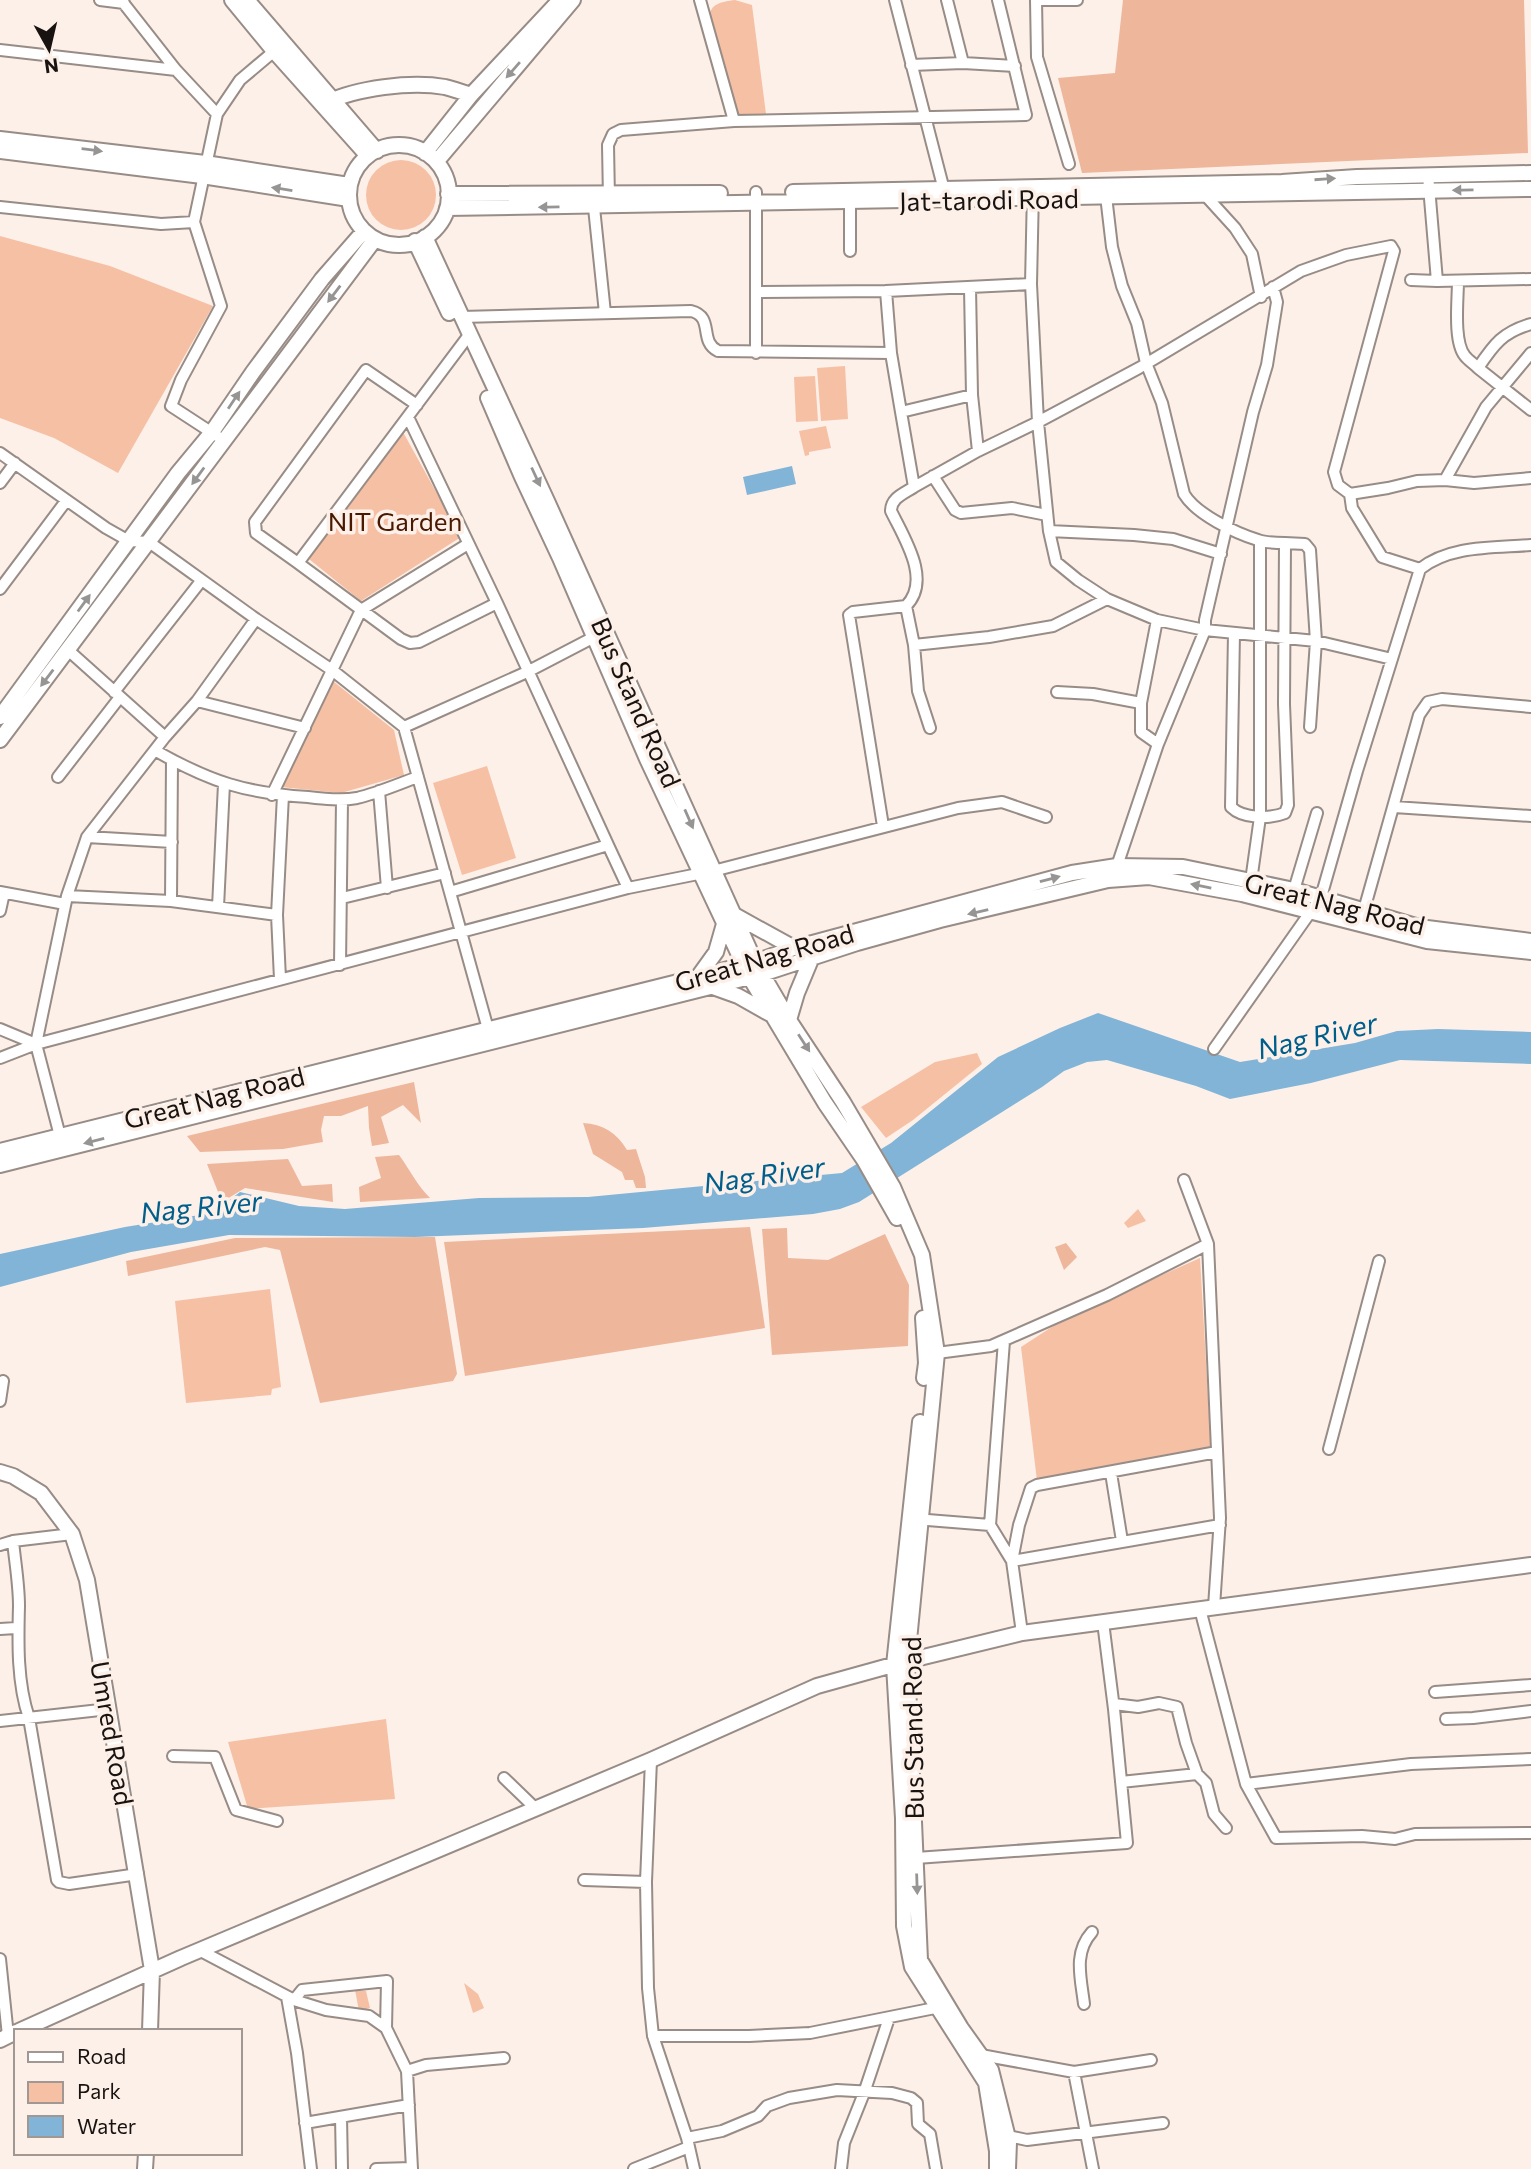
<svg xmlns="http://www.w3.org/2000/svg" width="1531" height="2169" viewBox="0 0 1531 2169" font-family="Commissioner,sans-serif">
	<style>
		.green { fill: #f6c0a5 }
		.forest { fill: #eeb69b }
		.water { fill: #81b4d7 }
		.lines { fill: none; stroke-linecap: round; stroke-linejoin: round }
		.street-casing { stroke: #988c86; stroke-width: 14 }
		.secondary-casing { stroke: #988c86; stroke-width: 18 }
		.street { stroke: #fff; stroke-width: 10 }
		.secondary { stroke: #fff; stroke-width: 14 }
		.oneway { fill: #979594 }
		.labels { text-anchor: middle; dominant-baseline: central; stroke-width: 7; stroke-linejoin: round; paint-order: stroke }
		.street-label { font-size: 26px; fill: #181311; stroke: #fdf0e9 }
		.park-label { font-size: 26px; fill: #4a1a00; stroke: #fdf0e9 }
		.water-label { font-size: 28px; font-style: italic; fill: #005e8b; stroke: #fdf0e9 }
	</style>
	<rect width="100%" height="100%" fill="#fdf0e9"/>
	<path class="green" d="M735,0L752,5L766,114L736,116L709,18C710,3 722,2 735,0Z
		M366 195a35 35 0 1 1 70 0a35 35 0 1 1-70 0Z
		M0,236L110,266L213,306L118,473L54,438L0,418Z
		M845,366L848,419L821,421L817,368Z
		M815,376L818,421L796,422L794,377Z
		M826,426L831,448L809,452V455L805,456L799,431Z
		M403,432L461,537L361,601L304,555Z
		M333,681L394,730L404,775L341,793L281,787Z
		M487,766L516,858L462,875L433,783Z
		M977,1053L982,1064L913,1120L886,1138L861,1107L935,1062Z
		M1138,1209L1146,1221L1128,1228L1124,1223Z
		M1200,1258L1211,1449L1037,1481L1021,1347L1064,1319Z
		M270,1289L281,1387L272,1389L271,1395L186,1403L175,1301Z
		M386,1719L395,1799L248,1809L228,1742Z
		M464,1983L478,1994L484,2008L473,2013Z
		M355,1990L366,1991L370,2008L359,2011Z"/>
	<path class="forest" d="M1123,0H1524L1528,153L1082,173L1058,78L1115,73Z
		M414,1082L421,1123L403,1105L381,1117L389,1143L372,1146L369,1128L368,1106L341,1116H324L321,1130L323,1142L283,1149L200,1152L187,1136Z
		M583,1123C603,1124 617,1133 627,1150L636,1149L645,1177L646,1188H636L633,1180H625L622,1172L593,1154Z
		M399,1155C410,1170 417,1185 430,1198L360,1202L359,1187L381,1178L375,1157Z
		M288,1159L302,1186L332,1184L333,1202L245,1188L222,1202L207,1164Z
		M750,1227L765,1328L465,1376L444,1242Z
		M787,1228L788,1258L828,1260L885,1234L909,1285L908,1346L772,1355L762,1229Z
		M435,1237L457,1374L453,1381L320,1403L280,1250L265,1247L128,1276L126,1261L235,1238Z
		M1066,1243L1077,1257L1064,1270L1055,1247Z"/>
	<path class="water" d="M792,466L796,484L747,495L743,477Z
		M1098,1013L1240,1062L1355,1043L1397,1031L1438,1029L1531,1032V1064L1400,1060L1311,1083L1230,1099L1196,1086L1107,1060L1087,1062L1064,1071L1042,1087L859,1202L840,1209L813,1214L643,1228L415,1237L229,1235L131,1252L0,1287V1254L125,1227L212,1213L240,1192L299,1206L345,1209L479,1198L588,1197L842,1173L891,1143L998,1057L1060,1028Z"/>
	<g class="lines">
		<defs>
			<path id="street" d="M100,0L124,3
				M121,0L176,70L217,114
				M700,0L734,121
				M895,0L945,194
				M1036,0L1037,57L1069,164
				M1036,0H1077
				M0,50L176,70
				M963,63L1015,66
				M911,65L963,63L947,0
				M1428,175L1437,281L1531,279
				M756,192V353
				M1205,195L1235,228L1252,254L1261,297
				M1106,196L1112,247L1122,286L1137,323L1146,363L1162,403L1184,494C1196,514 1235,533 1258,540C1266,543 1276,543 1285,543L1284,704L1288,805L1285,813C1270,819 1243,819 1231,807L1234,633
				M593,198L605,313
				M609,199L608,145L613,134L621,130L734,121L1026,115L998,0
				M0,207L161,224L194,222L217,114L240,80L278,48
				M194,222L221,306L181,380L171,406L217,436
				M850,251V197
				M1411,280L1437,281
				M1458,281C1458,299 1453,342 1465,356C1468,360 1474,364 1478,368
				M970,288L972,395
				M886,291L891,353
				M757,292L886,291L1031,284L1033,190
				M461,317L691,311C715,317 698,341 718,351L891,353L901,412
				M1531,324C1503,332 1494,344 1478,368L1531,410
				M469,335L298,563L401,639L410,643L419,642L497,603
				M408,417L497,603L608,845
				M978,451L972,395L901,412L914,487L978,451L1038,422L1031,284
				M0,453L106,528L129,541L149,542L256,619L332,670L404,727L488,1029
				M933,476L955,510L961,513L1012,508L1047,515
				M1445,480L1486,407L1531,353
				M0,483L15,463
				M1350,494L1352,508L1382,557L1420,569
				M1049,531L1134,535L1173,539L1221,554
				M1285,543L1305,544L1310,550L1316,641L1310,727
				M298,563L256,533L255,522L366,370L417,405
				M0,589L66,501
				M906,606L914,645L918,691L930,728
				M1157,620L1141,703V732L1158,744
				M914,645L989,637L1053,626L1107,599
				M68,650L165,737
				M1392,659L1316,641L1205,630L1157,620L1107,599L1078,580L1056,562L1049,531L1038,422L1139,368L1301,271L1346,255L1391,246L1394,251L1334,472L1338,485L1350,494L1388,488L1417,481L1445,480L1474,483L1531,478
				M114,692L201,581
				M1057,692L1093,694L1141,703
				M197,701L305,728
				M404,727L527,672L600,634
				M156,751C211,782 245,793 308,797C324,799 341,801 357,798C378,793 398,784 418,777
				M58,777L120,697
				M379,791L387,888
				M272,795L361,610L468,544
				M1394,807L1531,816
				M883,826L849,615L853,612L906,606C932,580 904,538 891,511C891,498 903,494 914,487
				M87,837L172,842
				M1117,866L1158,744L1205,630V620L1253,412L1267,365L1277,302L1273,287
				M1251,881L1260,817V541
				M1294,890L1317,813
				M0,892L65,904
				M450,892L608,845L628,888
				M67,896L171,901L277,915
				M342,898L445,873
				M171,901L172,760
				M218,907L224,784
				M1364,910L1419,715L1428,702L1442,699L1531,707
				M0,911L4,893
				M340,965L342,800
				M280,979L277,915L283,795
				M0,1029L36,1044
				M1214,1049L1321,897L1357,771L1420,569C1450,545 1494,548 1531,545
				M0,1058L36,1044L628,888L713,871L958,808L1002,802L1046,817
				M60,1136L36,1044L67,896L87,837L165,737L197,701L256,619
				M1184,1180L1208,1244
				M937,1353L991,1346L1107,1295L1208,1244L1220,1518L1214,1607
				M0,1401L3,1381
				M1329,1449L1379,1261
				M1217,1452L1037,1485L1031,1488L1019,1525L1012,1561L1220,1525
				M1111,1473L1122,1541
				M915,1519L990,1525L1004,1341
				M990,1525L1012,1561L1022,1633
				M13,1541C15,1562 19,1584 19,1606C18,1642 17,1683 29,1718L57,1880L59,1882L69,1884L138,1874
				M0,1545L13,1541L72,1534
				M1200,1609L1246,1784L1276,1838L1362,1836L1395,1839L1415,1834L1531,1833
				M0,1629L16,1628
				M1435,1692L1531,1685
				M1114,1704L1138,1707L1159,1703L1177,1707L1186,1743L1197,1774L1121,1782
				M1446,1719L1473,1718L1531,1711
				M0,1721L109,1709
				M173,1756L215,1757L236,1810L277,1821
				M651,1760L646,1882L648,1988L653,2036L687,2138L694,2169
				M1197,1774L1206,1783L1214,1814L1226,1828
				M504,1778L531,1804
				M1246,1784L1411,1764L1531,1759
				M916,1858L1127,1843L1114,1709L1103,1622
				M584,1880L646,1882
				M199,1950L294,2000L326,2010L369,2016L386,2028L407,2071L412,2169
				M0,1959L8,2036
				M287,1997L297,2053L311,2169
				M294,2000L302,1990L387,1981L386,2028
				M1084,2004C1081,1978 1073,1953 1092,1932
				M653,2036H749L810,2033L945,2006
				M981,2055L1074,2072L1151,2060
				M407,2071L426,2065L504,2058
				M1074,2072L1093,2169
				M341,2117L342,2169
				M305,2123L409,2105
				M1008,2136L1027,2140L1163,2123
				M687,2138L722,2131L758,2116L767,2106L789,2098L837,2090L892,2093L911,2098L917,2103L918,2124L930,2134L936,2169
				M376,2169L412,2168
				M634,2169L689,2147
				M841,2169L844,2143L864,2093L889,2018"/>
			<path id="secondary" d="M232,0L274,51L368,156
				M247,0L377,151
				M326,103C356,88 411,81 445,87C453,89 462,92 471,95
				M0,139L205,163L349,185
				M349 195a50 50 0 1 1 100 0a50 50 0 1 1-100 0Z
				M0,151L202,176L349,199
				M425,153L471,95L560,0
				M437,161L573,0
				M793,192L1282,182L1357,177L1531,173
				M448,194L720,193
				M447,208L1531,189
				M425,237L547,501L755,962L789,1020L843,1102L893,1187L922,1255L937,1353L907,1661L920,1960L961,2028L991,2070L1009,2142L1008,2169
				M415,241L449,313
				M488,398L522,477L560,558L647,759L749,976L825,1103L864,1160L897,1218
				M0,717L178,473L212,432L253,372L322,279L364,231
				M0,740L375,239
				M736,916L794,948
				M698,977L716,952L724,924
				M710,986L738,996L770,1014
				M789,1020L797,993L812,957
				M0,1151L698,977L755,962L794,948L1072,873L1117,866L1183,867L1294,890L1419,927L1531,941
				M0,1165L762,974L857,943L940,920L1108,880L1149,877L1242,894L1427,941L1531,952
				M923,1318L926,1363L924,1378
				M920,1422L894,1665L903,1818L904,1926L912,1967L986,2083L997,2151V2169
				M0,1472L13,1476L41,1493L72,1534L87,1580L152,1970L150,2031
				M19,2031L181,1958L651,1760L817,1686L907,1661L1022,1633L1531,1565
				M0,2040L16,2032
				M145,2169L146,2153"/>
		</defs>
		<use href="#street" class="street-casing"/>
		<use href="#secondary" class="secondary-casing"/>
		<use href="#street" class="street"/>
		<use href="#secondary" class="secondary"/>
	</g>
	<defs><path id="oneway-solid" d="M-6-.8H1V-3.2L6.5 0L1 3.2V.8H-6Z" transform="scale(1.75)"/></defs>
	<g class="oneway">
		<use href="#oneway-solid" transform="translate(513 70) rotate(131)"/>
		<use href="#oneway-solid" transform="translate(92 150) rotate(7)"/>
		<use href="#oneway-solid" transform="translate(1325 179) rotate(-4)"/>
		<use href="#oneway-solid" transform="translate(282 189) rotate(-171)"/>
		<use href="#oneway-solid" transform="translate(1463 190) rotate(179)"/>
		<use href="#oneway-solid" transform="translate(549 207) rotate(179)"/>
		<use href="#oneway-solid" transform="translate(334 294) rotate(127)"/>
		<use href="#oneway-solid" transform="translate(234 400) rotate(-56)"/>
		<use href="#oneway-solid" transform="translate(198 476) rotate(126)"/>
		<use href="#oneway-solid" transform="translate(536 477) rotate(65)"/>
		<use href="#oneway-solid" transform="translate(84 603) rotate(-54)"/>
		<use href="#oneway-solid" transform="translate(47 678) rotate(127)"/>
		<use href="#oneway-solid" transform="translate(689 819) rotate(66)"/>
		<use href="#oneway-solid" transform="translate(1050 879) rotate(-15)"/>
		<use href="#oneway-solid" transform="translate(1201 886) rotate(-169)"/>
		<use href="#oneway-solid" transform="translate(978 912) rotate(167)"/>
		<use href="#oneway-solid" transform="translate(804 1043) rotate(57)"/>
		<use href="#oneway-solid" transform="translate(94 1141) rotate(166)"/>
		<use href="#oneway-solid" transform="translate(917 1884) rotate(88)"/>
	</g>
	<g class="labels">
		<g class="street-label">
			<text transform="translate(989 199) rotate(-1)">Jat-tarodi Road</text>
			<text transform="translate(637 702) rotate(66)">Bus Stand Road</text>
			<text transform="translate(1335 903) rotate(14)">Great Nag Road</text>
			<text transform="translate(764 957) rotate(-16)">Great Nag Road</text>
			<text transform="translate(214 1097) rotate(-14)">Great Nag Road</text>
			<text transform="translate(912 1728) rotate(-91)">Bus Stand Road</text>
			<text transform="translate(113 1733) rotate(80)">Umred Road</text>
		</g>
		<g class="park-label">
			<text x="395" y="520">NIT Garden</text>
		</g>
		<g class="water-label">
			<text transform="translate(1317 1035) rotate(-13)">Nag River</text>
			<text transform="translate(764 1174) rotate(-8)">Nag River</text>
			<text transform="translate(201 1206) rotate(-6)">Nag River</text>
		</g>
	</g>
	<rect x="14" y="2029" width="228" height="126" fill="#fdf0e9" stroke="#a19893" stroke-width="2"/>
	<rect x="28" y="2052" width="35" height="10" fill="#ffffff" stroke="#a19893" stroke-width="2"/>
	<text x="77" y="2064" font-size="21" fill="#181311">Road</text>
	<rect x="28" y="2082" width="35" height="21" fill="#f6c0a5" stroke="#a19893" stroke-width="2"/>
	<text x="77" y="2099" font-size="21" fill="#181311">Park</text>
	<rect x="28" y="2116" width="35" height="21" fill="#81b4d7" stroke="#a19893" stroke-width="2"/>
	<text x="77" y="2134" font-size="21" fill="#181311">Water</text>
	<g transform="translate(49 49) rotate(172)" stroke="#fdf0e9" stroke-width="5" paint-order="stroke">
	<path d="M0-5L12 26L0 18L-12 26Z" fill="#181311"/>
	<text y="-10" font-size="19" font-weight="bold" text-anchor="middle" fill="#181311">N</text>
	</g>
</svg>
